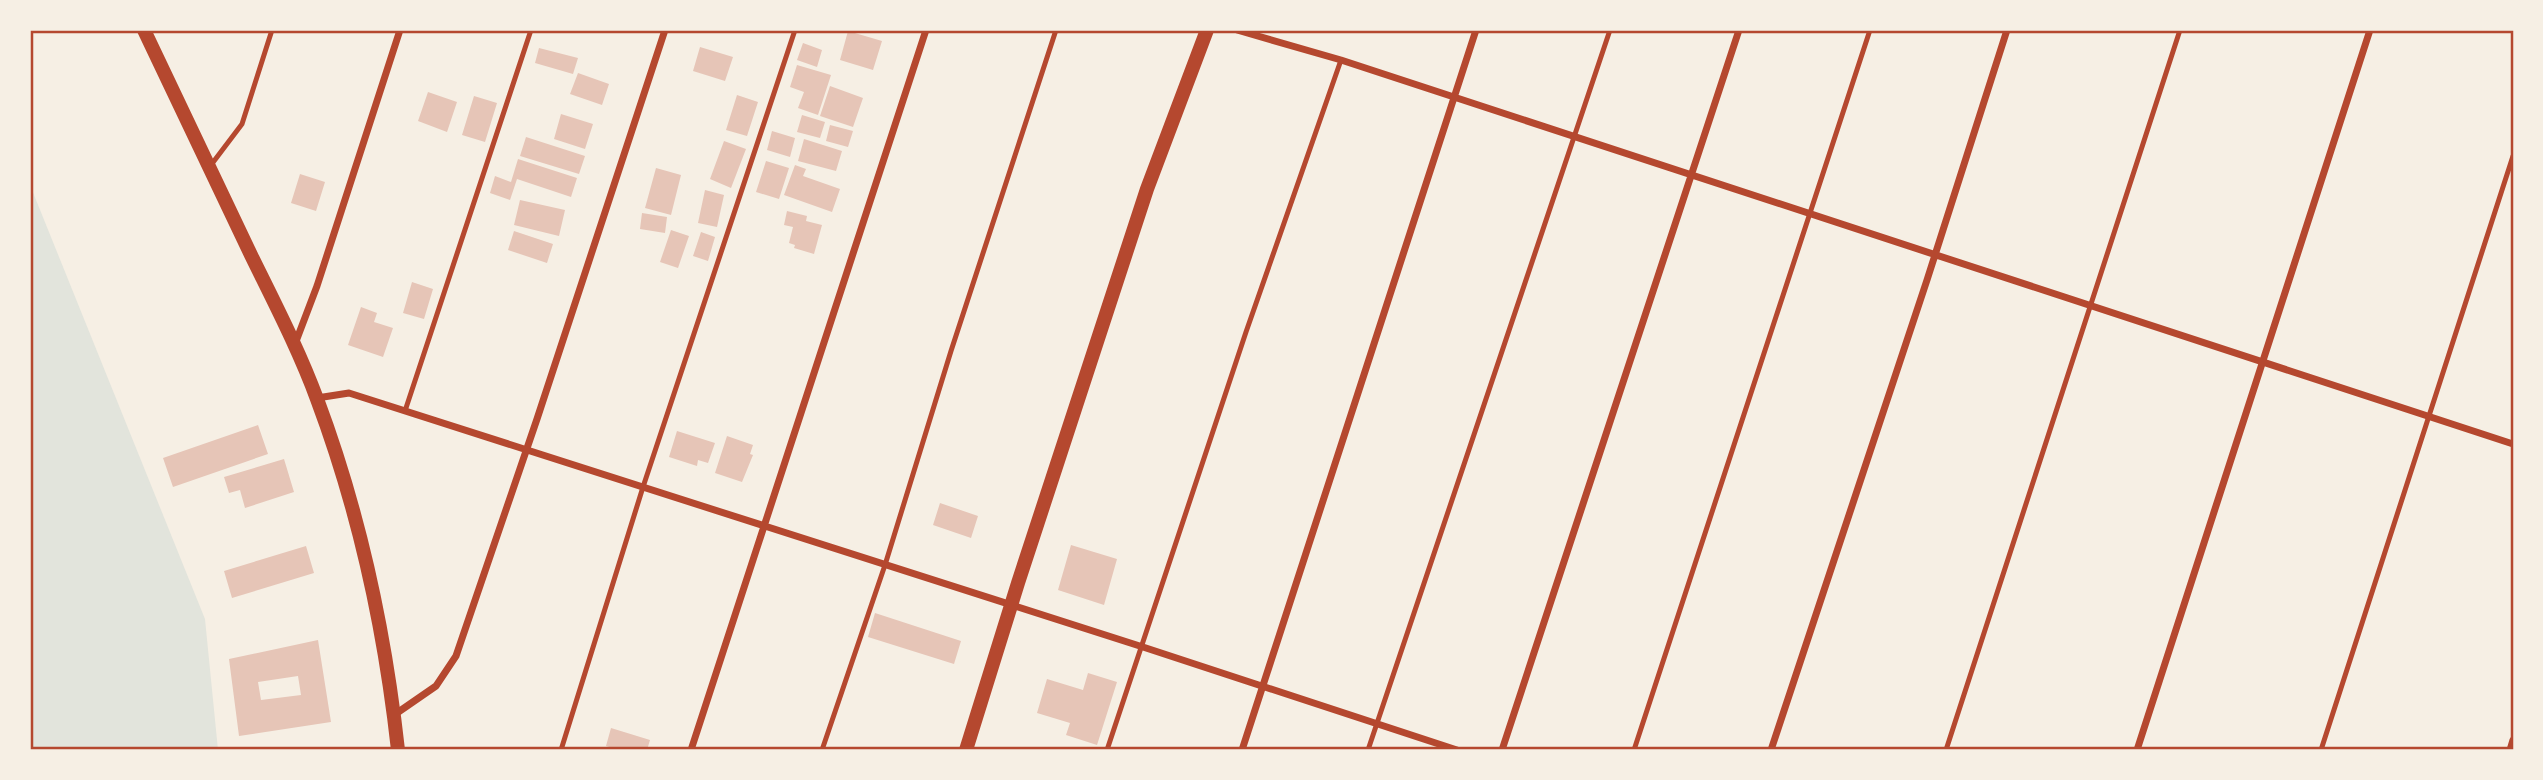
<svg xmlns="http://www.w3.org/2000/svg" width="2543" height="780" viewBox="0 0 2543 780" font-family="Inter,sans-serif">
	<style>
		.green { fill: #e2e4dc }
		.building { fill: #e6c5b7; fill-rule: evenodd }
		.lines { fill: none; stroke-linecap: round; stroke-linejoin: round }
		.service { stroke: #b5482f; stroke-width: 5 }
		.minor { stroke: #b5482f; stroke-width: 7 }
		.secondary { stroke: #b5482f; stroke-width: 14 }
		.neatline { fill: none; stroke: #b5482f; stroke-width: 2.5 }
	</style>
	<rect width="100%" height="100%" fill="#f6efe4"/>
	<path class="green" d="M30,185L205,619L218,750H30Z"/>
	<path class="building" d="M848,31L882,41L873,70L840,60Z
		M803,43L822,50L817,67L797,60Z
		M700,47L733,57L725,81L693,71Z
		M539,48L578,58L573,74L535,63Z
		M797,65L831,75L818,115L798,108L804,92L790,87Z
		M578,73L609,84L602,105L570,94Z
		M830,86L863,98L853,127L820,116Z
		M428,92L457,102L447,132L418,121Z
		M737,95L758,102L747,136L726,130Z
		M474,96L497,103L485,142L462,135Z
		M561,114L593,124L585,149L554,139Z
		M802,115L825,122L820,138L797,132Z
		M830,125L853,131L848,147L826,141Z
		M772,131L795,138L790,157L767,150Z
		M526,137L585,156L579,174L520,156Z
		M804,139L842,151L836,171L798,161Z
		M724,141L746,149L731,188L710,179Z
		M518,159L577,178L571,197L517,179L510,200L490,193L495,176L511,182Z
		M766,161L789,168L779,199L756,192Z
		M795,165L806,169L803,176L840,189L832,212L784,195Z
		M656,168L681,175L671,215L645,208Z
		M300,174L325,182L316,211L291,203Z
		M705,190L724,195L717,227L698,223Z
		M520,200L565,210L559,236L514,225Z
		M787,211L807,216L806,221L822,225L814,254L794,248L795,245L789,243L793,227L784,225Z
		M642,213L667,217L665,233L640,229Z
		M671,230L689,236L678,268L660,262Z
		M514,231L553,244L547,263L508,250Z
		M701,232L715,237L708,261L693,256Z
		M412,282L433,289L424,319L403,313Z
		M361,307L377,313L374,322L393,328L383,357L348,345Z
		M258,425L268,454L173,487L163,458Z
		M677,431L715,443L708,463L698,460L697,466L669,457Z
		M727,436L753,445L750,454L753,455L742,482L715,473Z
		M284,459L294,492L245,508L240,490L229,493L224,477Z
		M940,503L978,516L971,538L933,525Z
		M1071,545L1117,559L1104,605L1058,590Z
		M306,546L314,573L232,598L224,571Z
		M875,613L961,641L954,664L868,637Z
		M318,640L331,722L239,736L229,659ZM298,676L301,695L261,700L258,682Z
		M1088,673L1117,682L1097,745L1066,735L1070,723L1037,713L1047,679L1083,690Z
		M611,728L650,740L647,750H619L606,746Z"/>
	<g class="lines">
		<path class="service" d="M211,165L242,124L272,30
			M405,411L531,30
			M561,750L643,487L795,30
			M822,750L885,565L951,351L1056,30
			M1107,750L1246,332L1341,60
			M1368,750L1610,30
			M1634,750L1870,30
			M1946,750L2180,30
			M2321,750L2513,156"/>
		<path class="minor" d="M1237,30L1341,60L2513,444
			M295,344L317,286L400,30
			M317,398L349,393L1146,648L1457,750
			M394,715L436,686L456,656L537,419L665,30
			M691,750L926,30
			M1242,750L1476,30
			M1502,750L1739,30
			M1771,750L1927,280L2007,30
			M2137,750L2370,30
			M2510,750L2513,740"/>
		<path class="secondary" d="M144,30C180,105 215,180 251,255C274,302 299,350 317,399C359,511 385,632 398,750
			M966,750L1018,583L1147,189L1207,30"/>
	</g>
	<rect width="2543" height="780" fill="none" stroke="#f6efe4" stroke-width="63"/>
	<rect x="32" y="32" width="2480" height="716" class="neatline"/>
</svg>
